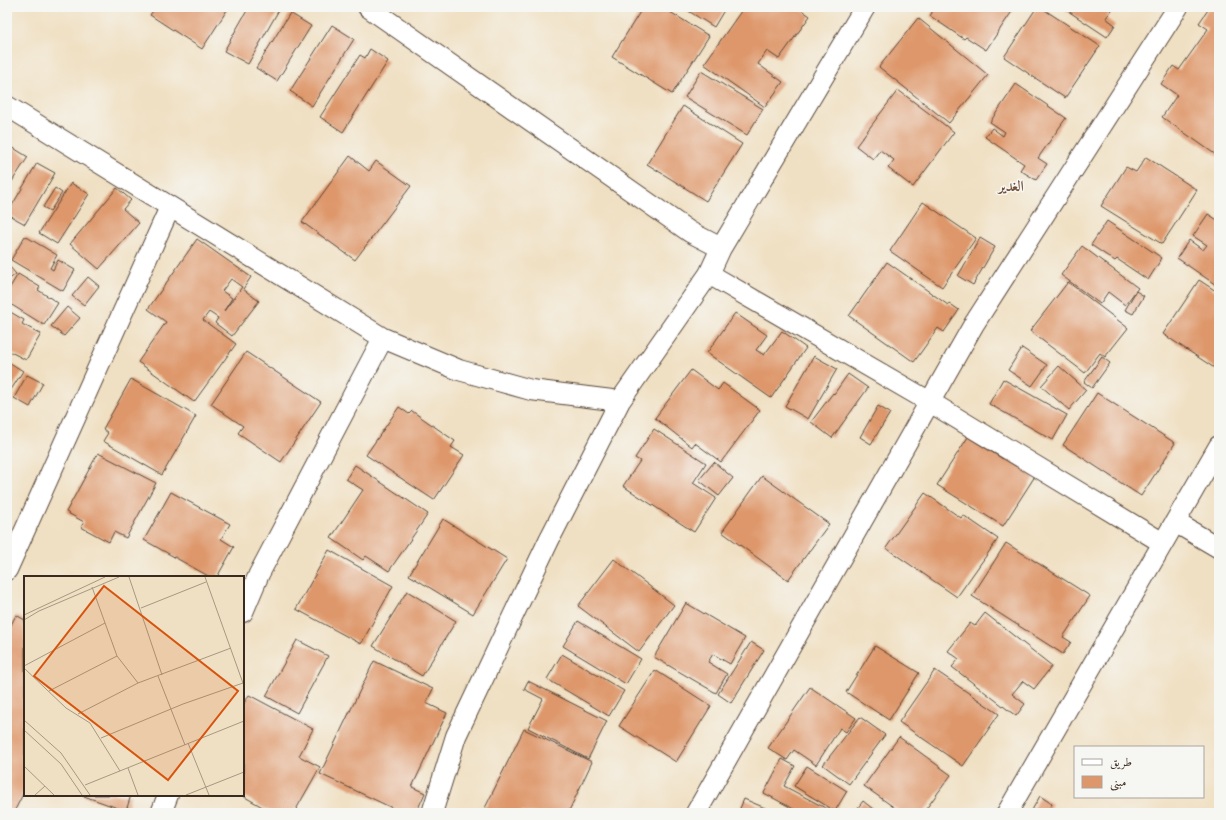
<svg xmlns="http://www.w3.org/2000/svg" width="1226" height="820" viewBox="0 0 1226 820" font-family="Vollkorn,Amiri,serif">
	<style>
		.building { fill: #de976b; fill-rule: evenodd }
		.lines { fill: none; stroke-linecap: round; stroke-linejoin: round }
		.street-casing { stroke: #564537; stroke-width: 22 }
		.street { stroke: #fff; stroke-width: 20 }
		.labels { text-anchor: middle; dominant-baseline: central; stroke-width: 3; stroke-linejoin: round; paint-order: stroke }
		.neighbourhood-label { font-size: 15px; font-weight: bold; fill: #745039; stroke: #f6f6f2 }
		.inset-road { fill: none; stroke: #a89781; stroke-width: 1 }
		.view { fill: #d7540e; fill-opacity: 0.15; stroke: #d7540e; stroke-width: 2 }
		.inset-edge { fill: none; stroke: #3b2a1e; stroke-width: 2 }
	</style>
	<rect width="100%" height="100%" fill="#f6f6f2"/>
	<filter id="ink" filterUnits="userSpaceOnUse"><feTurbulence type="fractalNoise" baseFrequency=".025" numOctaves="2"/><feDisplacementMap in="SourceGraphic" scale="8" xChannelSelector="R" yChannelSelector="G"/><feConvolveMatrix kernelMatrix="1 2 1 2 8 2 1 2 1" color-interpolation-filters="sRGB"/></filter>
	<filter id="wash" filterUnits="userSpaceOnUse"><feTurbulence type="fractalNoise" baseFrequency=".012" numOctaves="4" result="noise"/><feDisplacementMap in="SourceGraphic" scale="16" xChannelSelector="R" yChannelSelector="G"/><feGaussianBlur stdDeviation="0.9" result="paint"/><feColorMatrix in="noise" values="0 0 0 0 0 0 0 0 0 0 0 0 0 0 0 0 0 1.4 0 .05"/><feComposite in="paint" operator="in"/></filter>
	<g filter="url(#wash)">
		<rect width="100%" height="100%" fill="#f0e0c3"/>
		<g id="blocks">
			<path class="building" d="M156,7H229L202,49L150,15Z
				M249,7H278L280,8L248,64L224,51Z
				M643,7H662L709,36L672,94L612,57Z
				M682,7H726L714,27Z
				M744,7H797L810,16L779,59L767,51L758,64L783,82L765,107L704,64Z
				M935,7H1015L986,50L966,37L964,39L930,16Z
				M1037,7H1040L1100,46L1065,98L1004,57Z
				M1062,7H1114L1106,18L1115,25L1107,37Z
				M1210,7H1219V157L1162,117L1177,95L1161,84L1173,66L1179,70L1208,29L1199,23Z
				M290,13L311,26L277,81L256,68Z
				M918,18L988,75L949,123L879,67Z
				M332,25L354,39L312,106L290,91Z
				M370,49L388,61L343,132L320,117L360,55L365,58Z
				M701,71L763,109L747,135L685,97Z
				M1016,84L1066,118L1038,158L1047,164L1036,180L1020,170L1024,164L985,137L992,128L1003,136L1005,132L990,122Z
				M898,90L954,132L913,187L888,168L894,160L880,150L873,159L856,146Z
				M683,106L742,144L706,201L647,164Z
				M7,144L28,157L7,189Z
				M350,156L369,171L376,161L411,186L355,260L302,222Z
				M1146,157L1197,190L1162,244L1101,206L1126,167L1136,172Z
				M37,163L55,173L25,224L7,214Z
				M71,183L89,194L57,244L39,233Z
				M55,188L62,193L50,211L43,207Z
				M117,188L131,200L123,209L139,223L99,269L70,244Z
				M923,202L976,238L942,287L890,251Z
				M1208,214L1219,221V287L1177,258L1189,240L1203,250L1207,245L1193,236Z
				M1107,221L1162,258L1148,280L1117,259L1115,261L1091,245Z
				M25,236L57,255L50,268L53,270L58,260L75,270L63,291L11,260Z
				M980,238L995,247L973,285L958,276Z
				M197,239L251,277L243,289L259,301L232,336L215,323L218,318L209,312L203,320L236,344L194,402L138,362L166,322L148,309ZM231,279L242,287L224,311L232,298L222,291Z
				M1082,246L1138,288L1125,305L1108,292L1100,304L1061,275Z
				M887,262L948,305L949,303L959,310L944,332L938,328L914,362L849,316Z
				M9,266L16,274L7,281V268Z
				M18,274L40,287L38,290L58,303L44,325L7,302V288L9,289Z
				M88,277L99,286L84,305L72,296Z
				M1199,280L1219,293V371L1163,334Z
				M1068,282L1128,328L1105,357L1100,353L1085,373L1030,331Z
				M1136,291L1144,296L1133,314L1125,310Z
				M67,307L80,318L64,336L51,326Z
				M7,310L24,320L22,324L41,334L26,360L7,350Z
				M735,313L767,335L756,350L764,355L782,331L806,348L771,398L707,353Z
				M1022,348L1047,365L1032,386L1008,370Z
				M246,352L321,402L281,462L238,433L243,426L211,404Z
				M814,356L837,369L808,419L785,406Z
				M1102,357L1110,363L1092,388L1084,382Z
				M7,361L23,371L7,396Z
				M1059,366L1086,390L1069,410L1041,386Z
				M691,370L718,390L723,383L760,410L721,462L695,443L692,447L655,418Z
				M848,374L868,388L832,438L811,422L833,393L834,394Z
				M27,375L43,383L30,407L14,398Z
				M131,379L196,416L162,475L103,441L108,433L103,429Z
				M1003,379L1067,415L1053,440L989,404Z
				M1097,393L1175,443L1141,496L1063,445Z
				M878,406L890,413L871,444L860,437Z
				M399,407L409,414L412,411L455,441L451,447L464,455L434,500L366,455Z
				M654,429L706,463L693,483L716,498L694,532L623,486L640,461L635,458Z
				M968,437L1003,459L1006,454L1037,473L1003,526L937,485Z
				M98,453L156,483L126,538L114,532L109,542L81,527L84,522L66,512Z
				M714,462L733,478L719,496L699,480Z
				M355,465L428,514L389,571L366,556L363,560L331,538L363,490L346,479Z
				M762,476L829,524L788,580L722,532Z
				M171,492L230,524L221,539L234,547L217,577H210L144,540Z
				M925,493L961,518L963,515L998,539L957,597L886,548Z
				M443,519L507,559L473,614L409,575Z
				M1006,543L1090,596L1063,637L1071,642L1063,654L972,596Z
				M329,550L393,586L361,644L296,609Z
				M614,559L674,605L639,652L578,606Z
				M407,591L456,621L422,676L373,646Z
				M686,603L745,638L730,664L713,654L708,662L727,674L716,693L654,657Z
				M985,613L1052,666L1034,689L1023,681L1012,694L1025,704L1016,716L952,667L959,659L948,651L970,623L975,626Z
				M16,615L25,620V790L14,812L7,808V633Z
				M578,621L641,659L626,684L563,646Z
				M297,640L328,656L297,713L266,696Z
				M751,642L764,650L731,703L718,694Z
				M875,646L919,673L889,720L846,692Z
				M562,654L624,691L609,716L547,679Z
				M374,661L433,689L426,703L447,713L412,787L425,793L416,813H403L320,774Z
				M655,670L711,706L676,762L619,726Z
				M935,670L999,714L963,766L899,722Z
				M528,681L607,721L588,759L528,728L543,699L524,689Z
				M810,687L856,718L846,732L840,728L816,765L794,750L787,760L768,748Z
				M249,695L313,729L299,756L320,767L294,813H273L243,796V705Z
				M860,717L885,735L849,784L823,765Z
				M524,729L592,762L568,813H525L522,811L521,813H496L485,808Z
				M899,737L951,775L923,813H902L864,786Z
				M782,759L795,766L784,786L831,811L830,813H801L764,793Z
				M807,766L847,791L835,811L794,786Z
				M81,795H131L126,811Z
				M1040,796L1052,804L1047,813H1037L1032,810Z
				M744,799L777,813H738Z
				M863,801L878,813H854Z"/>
		</g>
	</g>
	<g filter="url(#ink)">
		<use href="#blocks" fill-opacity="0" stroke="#564537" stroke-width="1"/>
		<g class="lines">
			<defs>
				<path id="street" d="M368,7L690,232L721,248
					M7,106L383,338L459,370L531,390L620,401
					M709,274L930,402L1163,543
					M1175,522L1219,548
					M7,570L170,207
					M243,612L259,574L383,338
					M161,813L168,795
					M432,813L456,736L549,540L620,401L709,274L721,248L865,7
					M696,813L974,324L1178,7
					M1007,813L1219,446"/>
			</defs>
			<use href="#street" class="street-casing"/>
			<use href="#street" class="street"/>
		</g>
	</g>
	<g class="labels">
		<g class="neighbourhood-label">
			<text x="1011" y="187">الغدير</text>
		</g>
	</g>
	<g transform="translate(24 576)">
		<rect width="220" height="220" fill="#f0e0c3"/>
		<path class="inset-road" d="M105,1L138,99M181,1L220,110M68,11L93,80L114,107M117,32L182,6M0,39L81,1M0,44L15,35L95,1M0,90L81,47M0,92L42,132L66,147L96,195M134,100L161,169M25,115L93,80M54,138L114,107L207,72M0,144L37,177L66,219M0,154L37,188L58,219M77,162L159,128L219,107M164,167L185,219M0,190L30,219M104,192L114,219M61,209L220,145M11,219L21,210M162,219L220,196"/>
		<path class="view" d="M80,10L214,115L144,204L10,100Z"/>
		<rect width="220" height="220" class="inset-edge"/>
	</g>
	<rect width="1226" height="820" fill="none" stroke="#f6f6f2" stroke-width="24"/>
	<rect x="1074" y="746" width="130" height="52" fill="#f6f6f2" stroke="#aba49d"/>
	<rect x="1082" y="759" width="20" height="6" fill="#ffffff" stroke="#aba49d"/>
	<text x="1110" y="766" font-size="12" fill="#3b2a1e">طريق</text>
	<rect x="1082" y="776" width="20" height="12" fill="#de976b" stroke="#aba49d"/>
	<text x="1110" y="786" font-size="12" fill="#3b2a1e">مبنى</text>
</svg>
